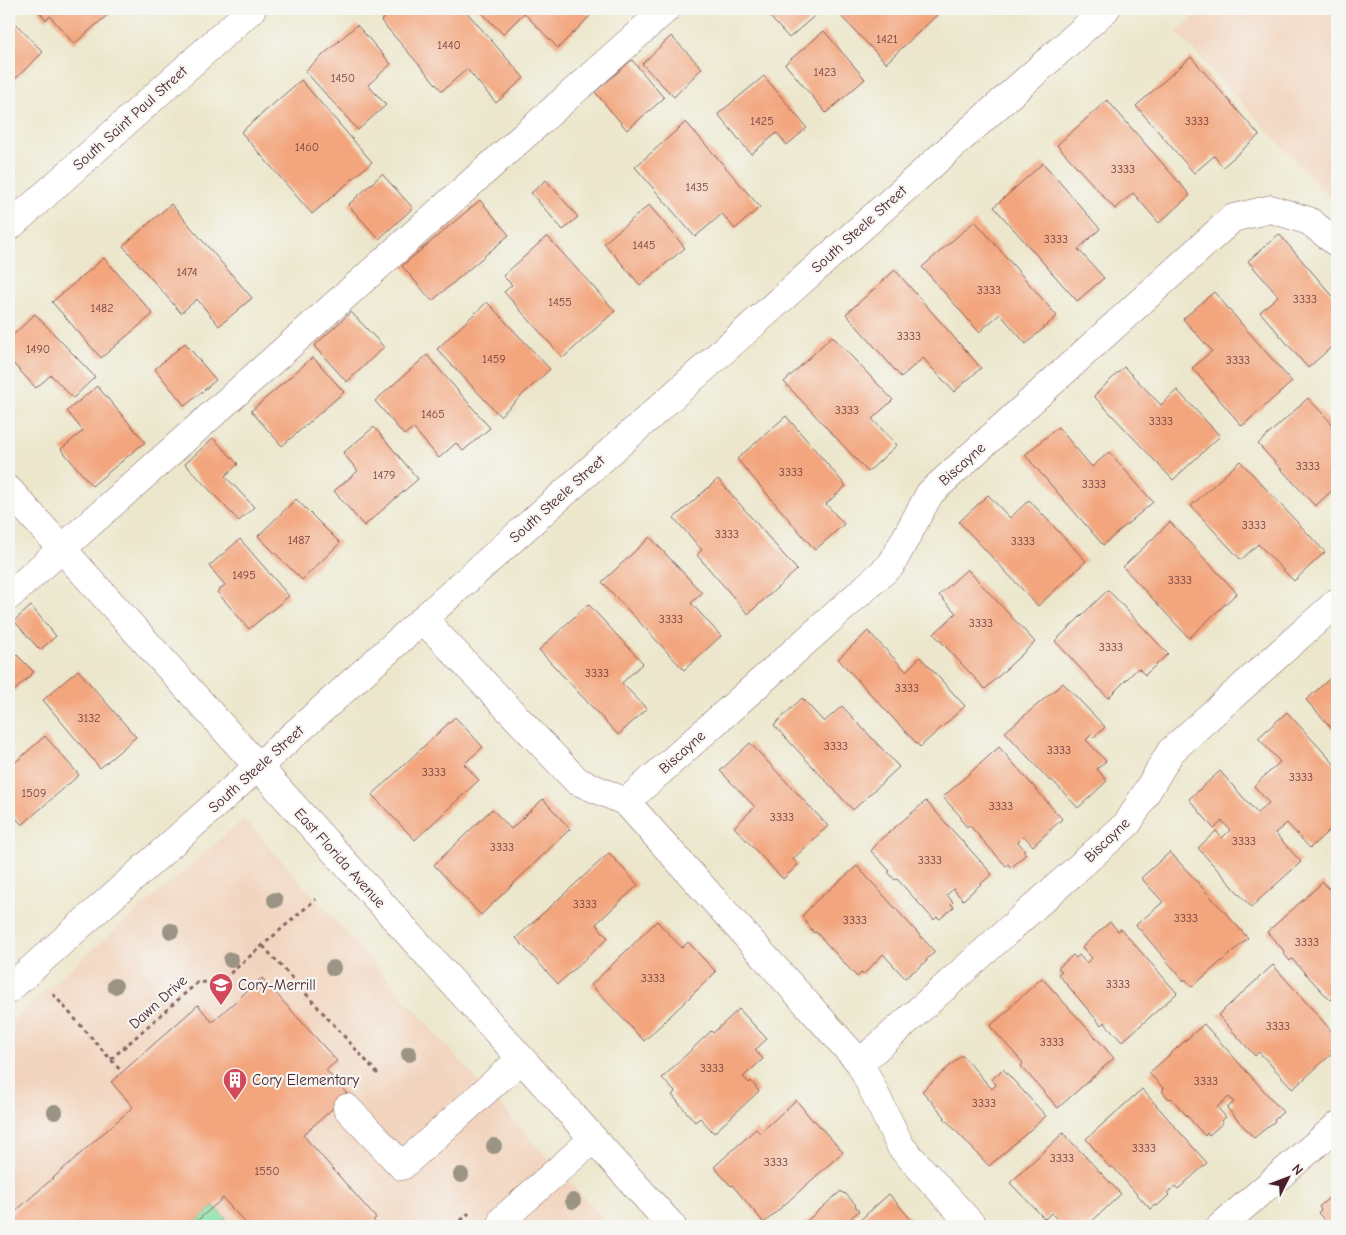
<svg xmlns="http://www.w3.org/2000/svg" width="1346" height="1235" viewBox="0 0 1346 1235" font-family="'Comic Neue',sans-serif">
	<style>
		.built { fill: #f2d4be }
		.green { fill: #87e1a7; stroke: #688069 }
		.building { fill: #f3a67e }
		.lines { fill: none; stroke-linecap: round; stroke-linejoin: round }
		.minor-casing { stroke: #836563; stroke-width: 29 }
		.path { stroke: #836563; stroke-width: 3; stroke-dasharray: 4 4; stroke-linecap: butt }
		.minor { stroke: #fff; stroke-width: 28 }
		.tree { fill: #9b9484 }
		.labels { text-anchor: middle; dominant-baseline: central; stroke-width: 4.5; stroke-linejoin: round; paint-order: stroke }
		.number-label { font-size: 12px; fill: #744140 }
		.street-label { font-size: 15px; fill: #4a1f2b; stroke: #f6f6f2 }
		.poi-label { font-size: 15px; fill: #4a1f2b; stroke: #f6f6f2; text-anchor: start }
	</style>
	<rect width="100%" height="100%" fill="#f6f6f2"/>
	<filter id="ink" filterUnits="userSpaceOnUse"><feTurbulence type="fractalNoise" baseFrequency=".02" numOctaves="2"/><feDisplacementMap in="SourceGraphic" scale="10" xChannelSelector="R" yChannelSelector="G"/><feConvolveMatrix kernelMatrix="1 2 1 2 8 2 1 2 1" color-interpolation-filters="sRGB"/></filter>
	<filter id="wash" filterUnits="userSpaceOnUse"><feTurbulence type="fractalNoise" baseFrequency=".0096" numOctaves="4" result="noise"/><feDisplacementMap in="SourceGraphic" scale="20" xChannelSelector="R" yChannelSelector="G"/><feGaussianBlur stdDeviation="1.12" result="paint"/><feColorMatrix in="noise" values="0 0 0 0 0 0 0 0 0 0 0 0 0 0 0 0 0 1.4 0 .05"/><feComposite in="paint" operator="in"/></filter>
	<g filter="url(#wash)">
		<rect width="100%" height="100%" fill="#ece7cc"/>
		<path class="built" d="M1203,9H1337V206L1177,32Z
			M244,819L540,1150L610,1226H9V1024L48,988Z"/>
		<path class="green" d="M214,1206L232,1226H191Z"/>
		<g id="blocks">
			<path class="building" d="M37,9H108L111,12L74,44L50,16L46,20Z
				M395,9H464L524,78L496,103L467,69L442,91L381,21Z
				M478,9H583L590,16L558,48L524,13L503,34Z
				M763,9H816L819,12L789,38Z
				M834,9H931L937,15L886,63Z
				M9,17L43,52L9,85Z
				M357,25L391,64L368,85L386,105L358,130L305,71Z
				M824,31L865,79L826,113L785,64Z
				M671,36L702,68L674,97L642,64Z
				M1191,57L1259,135L1223,167L1214,156L1194,173L1136,106Z
				M632,60L664,98L627,130L595,92Z
				M764,76L807,128L787,145L777,133L751,154L718,114Z
				M301,80L372,162L312,214L241,132Z
				M1107,100L1190,195L1159,223L1133,193L1115,209L1057,145Z
				M686,122L760,207L735,229L722,214L695,237L635,167Z
				M1043,163L1100,229L1078,249L1104,278L1077,301L994,207Z
				M382,174L413,208L379,239L348,205Z
				M546,180L578,217L563,230L531,193Z
				M480,200L509,235L432,301L402,266Z
				M171,204L252,298L219,326L197,299L181,313L123,246Z
				M649,205L685,248L640,285L604,243Z
				M975,221L1057,316L1026,344L1000,314L979,332L922,267Z
				M1279,234L1337,301V342L1308,368L1260,312L1278,296L1248,261Z
				M547,236L615,311L563,358L504,292L512,285L503,276Z
				M104,258L153,314L101,358L52,302Z
				M895,270L981,368L954,392L923,358L901,377L846,314Z
				M1214,292L1292,382L1242,426L1192,368L1212,351L1183,319Z
				M487,302L550,369L500,416L437,349Z
				M351,312L384,347L347,382L314,346Z
				M35,314L95,377L73,398L51,375L36,388L9,359V339Z
				M832,336L893,400L872,419L897,445L868,472L784,382Z
				M185,343L216,380L185,406L155,369Z
				M427,355L490,428L463,451L456,443L439,458L413,428L404,435L375,401Z
				M313,357L344,392L282,446L251,411Z
				M1124,367L1161,405L1177,390L1220,436L1173,480L1094,396Z
				M97,386L145,442L92,486L61,449L83,431L67,411Z
				M1308,398L1337,429V491L1335,488L1315,506L1258,444Z
				M786,416L846,486L826,504L844,524L815,550L737,459Z
				M374,427L418,479L364,526L334,491L358,471L343,453Z
				M1058,427L1092,467L1109,452L1153,502L1103,545L1025,455Z
				M213,438L238,464L225,476L254,507L239,521L185,464Z
				M1240,461L1325,552L1294,581L1258,544L1241,560L1191,506Z
				M718,479L797,570L748,614L697,555L702,550L674,518Z
				M988,495L1010,518L1029,500L1086,561L1038,606L959,522Z
				M296,499L340,543L302,580L258,536Z
				M1170,522L1237,593L1189,638L1123,567Z
				M650,537L702,593L691,603L721,636L684,670L602,582Z
				M240,539L289,596L249,629L217,592L225,585L209,566Z
				M967,569L1035,642L985,689L934,634L956,613L939,595Z
				M1108,590L1168,654L1145,675L1138,668L1108,698L1055,641Z
				M588,604L643,663L622,683L647,709L618,735L539,650Z
				M31,606L56,636L40,650L14,621Z
				M868,631L906,671L920,657L965,706L920,747L838,659Z
				M16,654L34,672L11,694L9,692V661Z
				M78,670L136,737L100,768L43,700Z
				M1337,672V734L1306,700Z
				M1063,683L1105,727L1094,738L1091,735L1086,740L1106,761L1097,769L1107,781L1078,808L1052,780L1050,781L1005,732Z
				M802,698L824,722L842,706L899,767L853,810L774,725Z
				M1287,712L1337,767V823L1310,848L1287,823L1275,833L1301,862L1251,907L1198,848L1216,831L1222,838L1230,830L1222,821L1214,829L1189,799L1220,771L1257,813L1269,803L1254,786L1280,762L1258,738Z
				M455,717L483,747L464,764L479,780L415,840L372,795Z
				M45,736L79,775L22,825L9,810V768Z
				M750,743L828,826L793,859L798,865L783,879L734,827L755,807L720,771Z
				M999,747L1062,819L1033,846L1024,836L1018,842L1025,850L1023,851L1026,854L1011,868L1008,864L1006,866L969,825L967,827L960,819L961,817L943,797Z
				M543,799L570,829L481,915L434,865L492,809L511,829Z
				M926,801L992,874L963,900L953,889L947,895L953,902L951,904L954,907L940,919L937,917L934,920L897,879L895,880L888,872L890,871L871,851L881,839Z
				M1170,852L1248,938L1192,987L1185,979L1184,981L1136,925L1163,902L1141,878Z
				M609,853L638,885L596,924L608,938L558,984L516,938Z
				M857,866L935,952L926,960L927,961L905,978L883,954L863,975L861,973L857,977L816,932L814,933L802,916L816,901Z
				M1323,882L1337,898L1336,1001L1333,997L1330,1000L1292,959L1290,961L1284,954L1285,952L1267,932Z
				M657,921L682,948L688,942L716,972L644,1041L591,985Z
				M1110,922L1118,931L1121,929L1177,993L1122,1042L1104,1022L1101,1025L1058,974L1062,971L1058,968L1073,955L1076,958L1079,955L1086,963L1092,958L1082,947Z
				M1273,965L1337,1037V1049L1293,1089L1259,1052L1255,1056L1218,1015Z
				M262,978L337,1061L326,1070L348,1095L303,1135L376,1218L373,1220L379,1226H248L223,1198L191,1226H9V1217L133,1107L111,1082L198,1005L212,1022Z
				M1042,978L1114,1058L1058,1108L1021,1066L1023,1063L990,1026L1011,1008L1010,1007Z
				M739,1009L767,1039L755,1050L763,1059L743,1077L749,1083L751,1081L759,1091L714,1133L700,1118L695,1122L672,1095L675,1092L662,1078L711,1031L713,1033Z
				M1204,1024L1283,1112L1274,1120L1275,1121L1254,1138L1227,1108L1234,1102L1229,1097L1217,1107L1226,1117L1221,1121L1223,1123L1209,1135L1207,1133L1205,1136L1171,1098L1169,1099L1162,1091L1164,1089L1149,1073Z
				M962,1055L992,1089L996,1085L992,1079L1003,1069L1046,1116L989,1166L944,1118L945,1117L922,1091Z
				M1142,1089L1207,1163L1178,1189L1175,1186L1167,1193L1169,1195L1157,1206L1155,1205L1150,1209L1112,1166L1110,1168L1086,1139Z
				M796,1100L813,1121L814,1120L843,1152L764,1223L732,1185L731,1186L714,1167L756,1129L760,1133Z
				M1063,1133L1121,1194L1087,1226H1064L1051,1213L1045,1219L1010,1183Z
				M841,1191L844,1194L845,1193L856,1205L855,1206L859,1211L850,1219L857,1226H801Z
				M889,1194L915,1224L913,1226H863L859,1221Z
				M1332,1195L1334,1197L1336,1195L1337,1196V1226H1330L1318,1213L1321,1210L1319,1207Z"/>
		</g>
	</g>
	<g filter="url(#ink)">
		<use href="#blocks" fill-opacity="0" stroke="#836563" stroke-width="1"/>
		<g class="lines">
			<defs>
				<path id="minor" d="M9,227L252,9
					M9,490L672,1226
					M9,596L666,9
					M423,619L577,781L626,802L860,1063L901,1147L973,1226
					M626,802L891,565L930,493L1233,218L1271,209L1309,221L1337,243
					M9,989L1106,9
					M860,1063L1128,823L1171,751L1337,602
					M347,1108L402,1166L521,1059
					M510,1226L503,1219L593,1139
					M1221,1226L1337,1126"/>
			</defs>
			<use href="#minor" class="minor-casing"/>
			<path class="path" d="M263,946L378,1074
				M53,994L122,1072
				M111,1059L198,982L219,983L316,899
				M455,1226L469,1213"/>
			<use href="#minor" class="minor"/>
		</g>
		<g class="tree">
			<circle cx="275" cy="900" r="8"/>
			<circle cx="171" cy="931" r="8"/>
			<circle cx="231" cy="960" r="8"/>
			<circle cx="333" cy="968" r="8"/>
			<circle cx="115" cy="986" r="8"/>
			<circle cx="409" cy="1054" r="8"/>
			<circle cx="55" cy="1112" r="8"/>
			<circle cx="494" cy="1146" r="8"/>
			<circle cx="461" cy="1175" r="8"/>
			<circle cx="573" cy="1201" r="8"/>
		</g>
	</g>
	<defs>
		<symbol id="school-pin" viewBox="-11 -11 22 30"><path d="M0 17L-7.5 6A9.5 9.5 0 1 1 7.5 6Z" fill="#d1495b" stroke="#f6f6f2"/><path d="M0-5L7-2L0 1L-7-2ZM-4 1L0 2.5L4 1V4Q0 6-4 4Z" fill="#fff"/></symbol>
		<symbol id="building-pin" viewBox="-11 -11 22 30"><path d="M0 17L-7.5 6A9.5 9.5 0 1 1 7.5 6Z" fill="#d1495b" stroke="#f6f6f2"/><path d="M-4-6H4V6H1V3H-1V6H-4ZM-2.5-4.3h1.7v1.8h-1.7ZM.8-4.3h1.7v1.8H.8ZM-2.5-1h1.7V.8h-1.7ZM.8-1h1.7V.8H.8Z" fill="#fff"/></symbol>
	</defs>
	<g fill-rule="evenodd">
		<use href="#school-pin" x="207" y="971" width="28" height="38"/>
		<use href="#building-pin" x="221" y="1066" width="28" height="38"/>
	</g>
	<g class="labels">
		<g class="number-label">
			<text x="887" y="39">1421</text>
			<text x="449" y="45">1440</text>
			<text x="825" y="72">1423</text>
			<text x="343" y="78">1450</text>
			<text x="762" y="121">1425</text>
			<text x="1197" y="121">3333</text>
			<text x="307" y="147">1460</text>
			<text x="1123" y="169">3333</text>
			<text x="697" y="187">1435</text>
			<text x="1056" y="239">3333</text>
			<text x="644" y="245">1445</text>
			<text x="187" y="272">1474</text>
			<text x="989" y="290">3333</text>
			<text x="1305" y="299">3333</text>
			<text x="560" y="302">1455</text>
			<text x="102" y="308">1482</text>
			<text x="909" y="336">3333</text>
			<text x="38" y="349">1490</text>
			<text x="494" y="359">1459</text>
			<text x="1238" y="360">3333</text>
			<text x="847" y="410">3333</text>
			<text x="433" y="414">1465</text>
			<text x="1161" y="421">3333</text>
			<text x="1308" y="466">3333</text>
			<text x="791" y="472">3333</text>
			<text x="384" y="475">1479</text>
			<text x="1094" y="484">3333</text>
			<text x="1254" y="525">3333</text>
			<text x="727" y="534">3333</text>
			<text x="299" y="540">1487</text>
			<text x="1023" y="541">3333</text>
			<text x="244" y="575">1495</text>
			<text x="1180" y="580">3333</text>
			<text x="671" y="619">3333</text>
			<text x="981" y="623">3333</text>
			<text x="1111" y="647">3333</text>
			<text x="597" y="673">3333</text>
			<text x="907" y="688">3333</text>
			<text x="89" y="718">3132</text>
			<text x="836" y="746">3333</text>
			<text x="1059" y="750">3333</text>
			<text x="434" y="772">3333</text>
			<text x="1301" y="777">3333</text>
			<text x="34" y="793">1509</text>
			<text x="1001" y="806">3333</text>
			<text x="782" y="817">3333</text>
			<text x="1244" y="841">3333</text>
			<text x="502" y="847">3333</text>
			<text x="930" y="860">3333</text>
			<text x="585" y="904">3333</text>
			<text x="1186" y="918">3333</text>
			<text x="855" y="920">3333</text>
			<text x="1307" y="942">3333</text>
			<text x="653" y="978">3333</text>
			<text x="1118" y="984">3333</text>
			<text x="1278" y="1026">3333</text>
			<text x="1052" y="1042">3333</text>
			<text x="712" y="1068">3333</text>
			<text x="1206" y="1081">3333</text>
			<text x="984" y="1103">3333</text>
			<text x="1144" y="1148">3333</text>
			<text x="1062" y="1158">3333</text>
			<text x="776" y="1162">3333</text>
			<text x="267" y="1171">1550</text>
		</g>
		<g class="street-label">
			<text transform="translate(130 118) rotate(-42)">South Saint Paul Street</text>
			<text transform="translate(859 229) rotate(-42)">South Steele Street</text>
			<text transform="translate(962 464) rotate(-42)">Biscayne</text>
			<text transform="translate(557 499) rotate(-42)">South Steele Street</text>
			<text transform="translate(682 752) rotate(-42)">Biscayne</text>
			<text transform="translate(256 769) rotate(-42)">South Steele Street</text>
			<text transform="translate(1107 840) rotate(-44)">Biscayne</text>
			<text transform="translate(340 858) rotate(48)">East Florida Avenue</text>
			<text transform="translate(158 1002) rotate(-42)">Dawn Drive</text>
		</g>
		<g class="poi-label">
			<text x="238" y="985">Cory-Merrill</text>
			<text x="252" y="1080">Cory Elementary</text>
		</g>
	</g>
	<rect width="1346" height="1235" fill="none" stroke="#f6f6f2" stroke-width="30"/>
	<g transform="translate(1288 1178) rotate(48)" stroke="#f6f6f2" stroke-width="4" paint-order="stroke">
	<path d="M0-4L9 19L0 12L-9 19Z" fill="#4a1f2b"/>
	<text y="-8" font-size="14" font-weight="bold" text-anchor="middle" fill="#4a1f2b">N</text>
	</g>
</svg>
